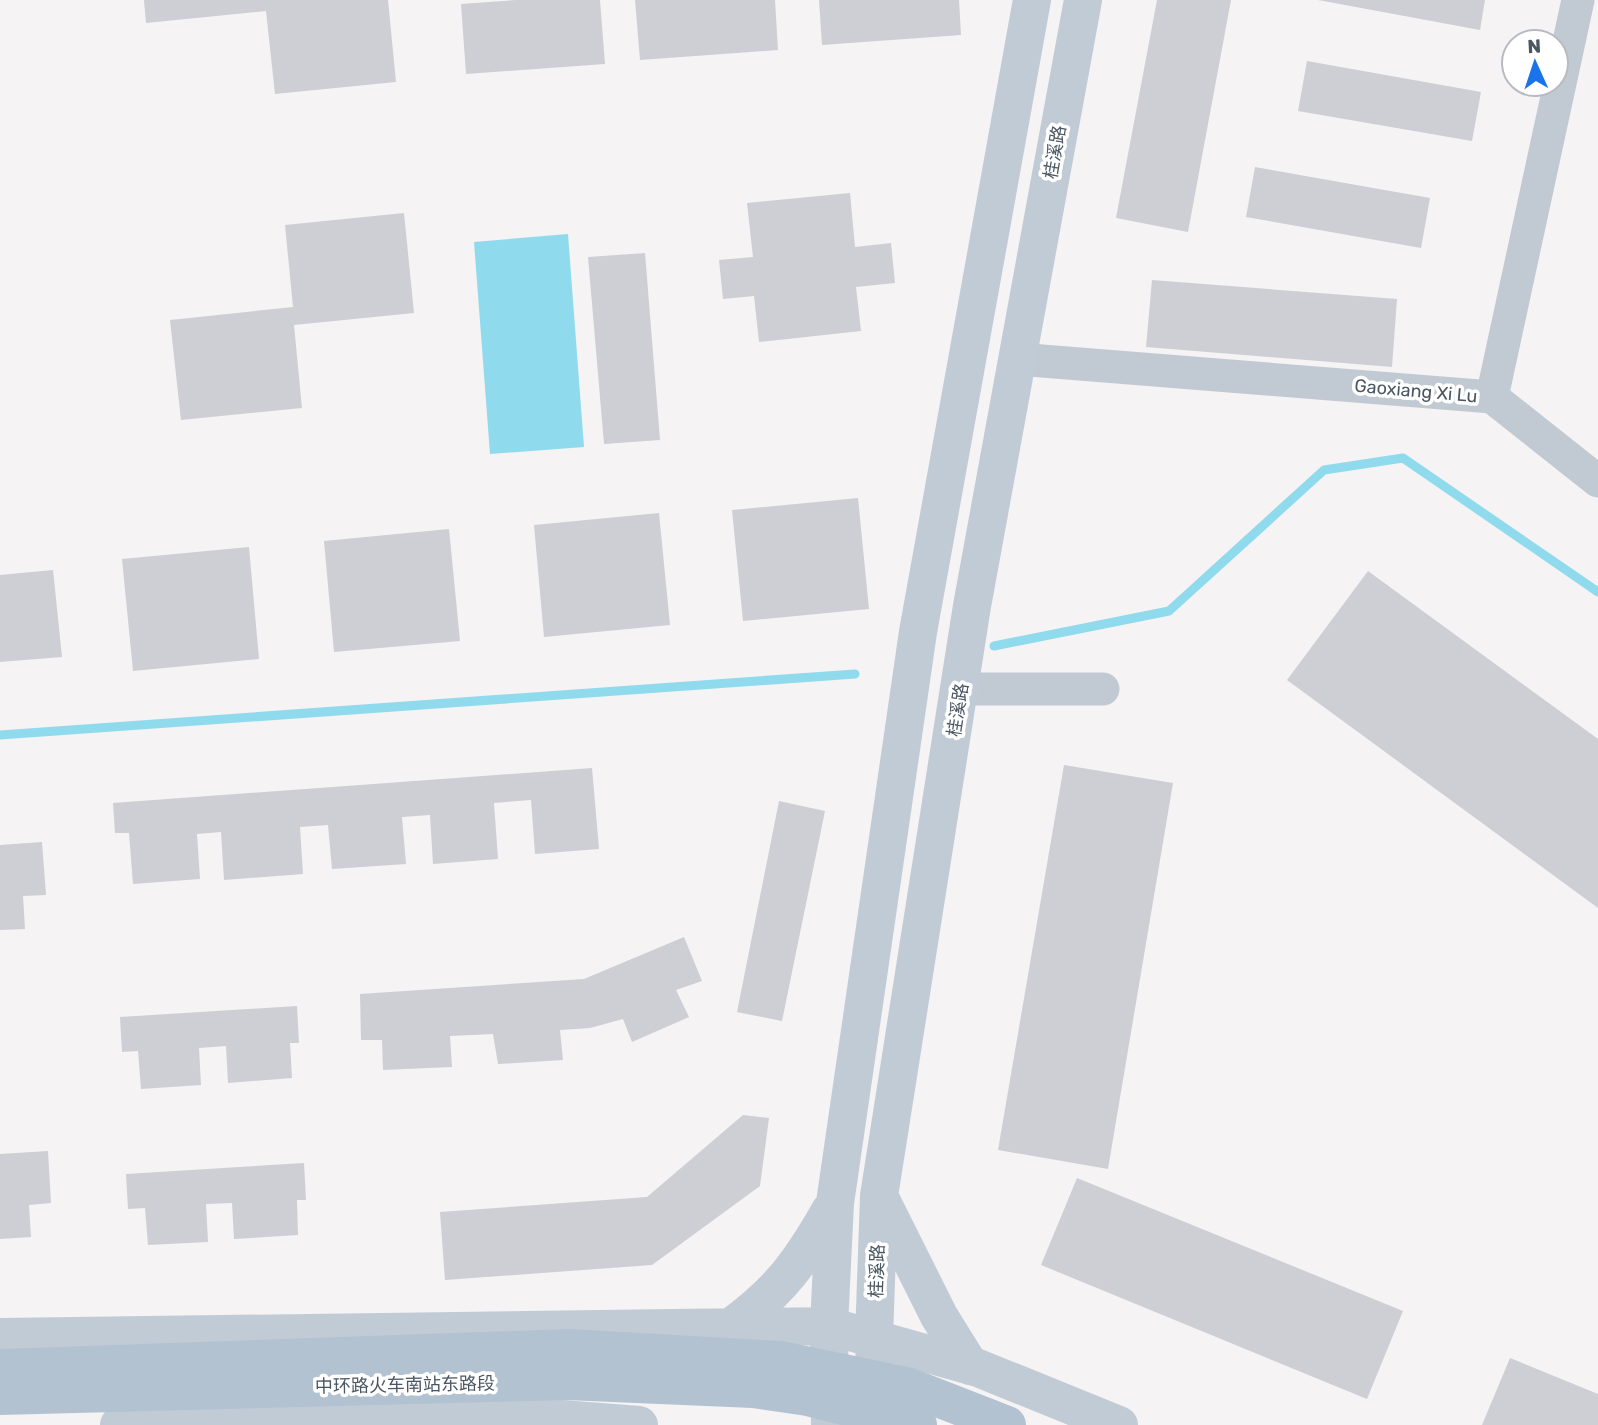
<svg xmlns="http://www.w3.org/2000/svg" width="1598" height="1425" viewBox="0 0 1598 1425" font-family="Rubik,'Noto Sans SC',sans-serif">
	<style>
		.water { fill: #90daee }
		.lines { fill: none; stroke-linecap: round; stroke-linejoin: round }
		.stream { stroke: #90daee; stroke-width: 9 }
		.building { fill: #cdcfd5 }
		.minor { stroke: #c1cad2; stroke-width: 33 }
		.secondary { stroke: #c1cbd6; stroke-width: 38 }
		.primary { stroke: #b3c2d1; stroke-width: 38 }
		.labels { text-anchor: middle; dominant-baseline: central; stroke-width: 7; stroke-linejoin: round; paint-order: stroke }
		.street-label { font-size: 18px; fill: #4a5661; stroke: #fff }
	</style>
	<rect width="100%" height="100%" fill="#f5f3f3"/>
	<path class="water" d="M568,234L584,447L490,454L474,242Z"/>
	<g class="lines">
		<path class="stream" d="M994,646L1169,611L1324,470L1403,458L1598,592
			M0,735L855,674"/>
	</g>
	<path class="building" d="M144,0H388L396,82L275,94L266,11L146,23Z
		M516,0H600L605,64L466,74L461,4Z
		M635,0H775L778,50L640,60Z
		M819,0H959L961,35L822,45Z
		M1157,0H1231L1188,232L1116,218Z
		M1318,0H1485L1480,30Z
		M1307,61L1481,92L1472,141L1298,111Z
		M1255,167L1430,198L1421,248L1246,217Z
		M850,193L855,247L891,243L895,283L856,287L861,331L759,342L754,296L723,299L719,260L753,257L747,203Z
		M404,213L414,313L294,325L302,408L181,420L170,320L293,307L285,225Z
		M645,253L660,440L604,444L588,257Z
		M1152,280L1397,299L1392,367L1146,347Z
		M858,498L869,609L743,621L732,510Z
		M659,513L670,625L544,637L534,525Z
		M449,529L460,641L334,652L324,541Z
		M249,547L259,659L133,671L122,559Z
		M53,570L62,657L0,662V575Z
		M1368,571L1598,739V908L1287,680Z
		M1064,765L1173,783L1108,1169L998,1150Z
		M592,768L599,849L535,854L531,800L494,803L498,859L433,864L430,815L402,817L406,864L332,869L328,825L300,827L303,874L224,880L221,832L197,834L200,879L133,884L129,833H115L113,803Z
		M779,801L825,811L782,1021L737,1012Z
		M42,842L46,895L23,896L25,929L0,930V845Z
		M684,937L702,981L676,990L689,1017L632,1042L623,1019L590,1028L560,1030L563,1060L498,1064L493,1034L450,1036L452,1067L383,1070L382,1040H361L360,994L584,979Z
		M297,1006L299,1043H290L292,1078L228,1083L226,1046L199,1048L201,1085L141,1089L138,1051L122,1052L120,1017Z
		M743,1115L769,1118L760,1186L652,1265L445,1280L440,1212L647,1197Z
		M48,1151L51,1203L29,1205L31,1237L0,1239V1154Z
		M304,1163L306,1200H297L298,1235L234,1239L232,1203L206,1204L208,1242L148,1245L145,1208L128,1209L126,1174Z
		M1077,1178L1403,1311L1367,1399L1041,1265Z
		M1510,1358L1598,1394V1425H1482Z"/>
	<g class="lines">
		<path class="minor" d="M1017,359L1492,397L1578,0
			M1492,397L1598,481
			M961,689H1103"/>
		<path class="secondary" d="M880,1198L939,1316L970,1366
			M732,1326C780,1291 801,1262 830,1211
			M0,1337L829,1326L978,1368L1119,1425
			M876,1412L874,1338L879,1196L972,606L1083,0
			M119,1425L419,1408L639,1425
			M830,1425L829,1326L835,1203L918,632L1032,0"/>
		<path class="primary" d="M0,1368L569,1348L781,1360L907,1386L1007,1425
			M0,1396L567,1381L753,1389L808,1397L918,1425"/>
	</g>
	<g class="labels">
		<g class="street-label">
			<text transform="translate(1055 152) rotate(-80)">桂溪路</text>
			<text transform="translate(1416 391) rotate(5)">Gaoxiang Xi Lu</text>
			<text transform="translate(958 710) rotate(-81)">桂溪路</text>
			<text transform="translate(877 1271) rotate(-88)">桂溪路</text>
			<text transform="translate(405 1385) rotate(-1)">中环路火车南站东路段</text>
		</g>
	</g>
	<g transform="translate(1535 63) rotate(357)"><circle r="33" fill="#ffffff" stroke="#b7bbc0" stroke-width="2"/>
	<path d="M0-5L12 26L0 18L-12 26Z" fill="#1a73e8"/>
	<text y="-10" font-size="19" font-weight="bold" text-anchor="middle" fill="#4a5661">N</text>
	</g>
</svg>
